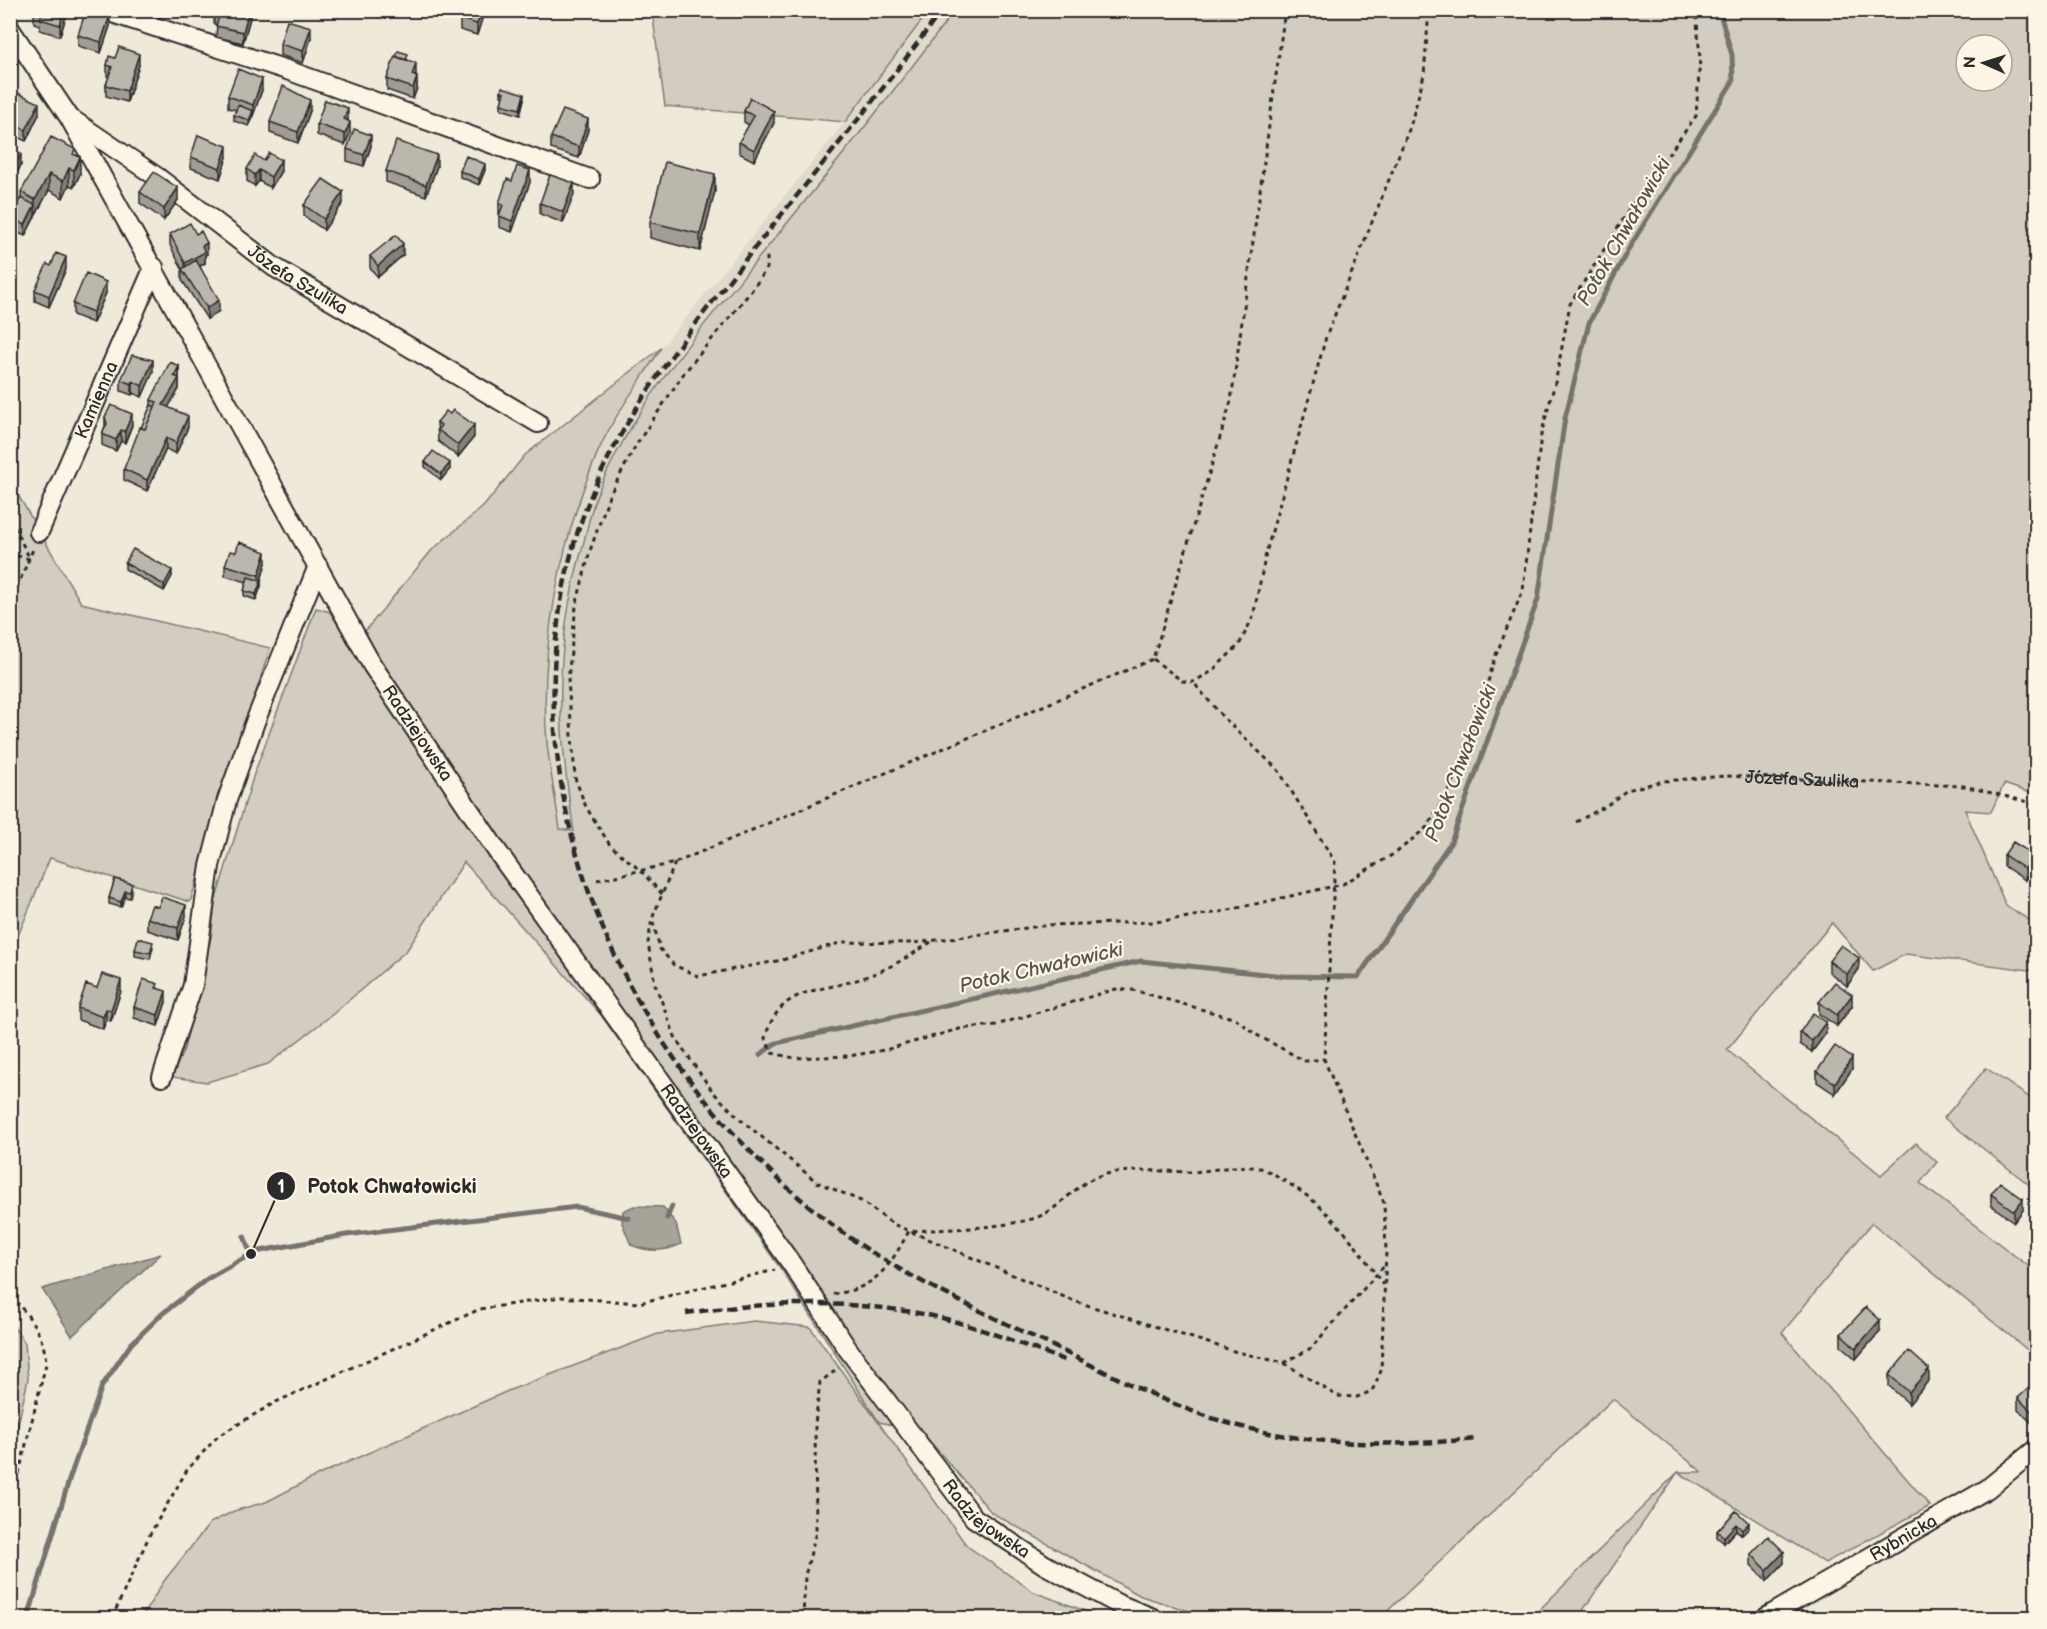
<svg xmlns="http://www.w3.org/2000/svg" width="2047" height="1629" viewBox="0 0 2047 1629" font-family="'Balsamiq Sans',sans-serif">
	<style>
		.built { fill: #e0dacc }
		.green { fill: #d2cdc0; stroke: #7e7c76; stroke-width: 1.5; fill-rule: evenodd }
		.water { fill: #a6a399; stroke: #75736d; stroke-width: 1.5 }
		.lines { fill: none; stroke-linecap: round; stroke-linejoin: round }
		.stream { stroke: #75736d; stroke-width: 5 }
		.minor-casing { stroke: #2b2b2b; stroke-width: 22 }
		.path { stroke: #2b2b2b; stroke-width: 3; stroke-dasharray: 4.5 4.5; stroke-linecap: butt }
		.minor { stroke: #fcf5e5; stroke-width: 18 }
		.rail { stroke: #2b2b2b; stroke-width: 4.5; stroke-dasharray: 9 4.5; stroke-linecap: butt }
		.wall { fill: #a29d94; stroke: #2b2b2b; stroke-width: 1.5 }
		.shaded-wall { fill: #848078; stroke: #2b2b2b; stroke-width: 1.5 }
		.building { fill: #bcb7ac; stroke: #2b2b2b; stroke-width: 1.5 }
		.labels { text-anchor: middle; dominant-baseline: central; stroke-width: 4.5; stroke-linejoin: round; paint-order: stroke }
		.street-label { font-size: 18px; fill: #2b2b2b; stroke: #fcf5e5 }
		.water-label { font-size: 20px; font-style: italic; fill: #565552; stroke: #fcf5e5 }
		.leader { fill: none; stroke: #2b2b2b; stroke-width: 2 }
		.callout-dot { fill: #2b2b2b; stroke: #fcf5e5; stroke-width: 2 }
		.mark-label { font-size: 18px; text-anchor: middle; font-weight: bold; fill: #fff }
		.callout-label { font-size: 20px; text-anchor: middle; font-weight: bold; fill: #2b2b2b; stroke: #fcf5e5; stroke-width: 4.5; stroke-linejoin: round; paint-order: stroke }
	</style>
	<rect width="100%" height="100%" fill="#efe9da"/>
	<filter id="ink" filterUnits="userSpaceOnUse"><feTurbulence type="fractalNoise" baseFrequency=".0167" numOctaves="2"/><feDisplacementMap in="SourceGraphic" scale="12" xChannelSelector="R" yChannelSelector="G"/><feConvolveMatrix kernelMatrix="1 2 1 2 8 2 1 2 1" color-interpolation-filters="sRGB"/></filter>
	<g filter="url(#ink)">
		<path class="built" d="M929,11H954L901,82L807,199L597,496L572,584L564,623L560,670L562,758L574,831L900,1304L560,829L547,744L545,686L553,614L572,522L598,451L661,348L845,122Z"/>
		<path class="green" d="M652,11H929L845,122L665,106Z
			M954,11H2036V795L2004,784L1991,812L1965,810L2006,906L2036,924V971L1906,954L1873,971L1832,923L1727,1050L1881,1175L1916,1143L1937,1162L1920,1183L2036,1272V1357L1872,1223L1782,1333L1930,1506L1825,1563L1678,1472L1583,1610L1580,1618H1531L1678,1472H1702L1613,1399L1380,1618H1267L1202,1615L1141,1596L992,1513L921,1431L879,1422L783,1272L601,1015L464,862L407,950L333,1014L268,1064L207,1082L172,1077L184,1049L211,938L215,902L254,774L316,608L330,612L349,642L365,631L432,550L484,506L525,455L661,348C640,382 613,417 597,454C560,542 539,647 547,743C550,772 556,801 560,829L574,831C557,727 553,651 582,549C587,531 590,512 597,494C636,401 703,326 766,249C830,171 894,92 954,11ZM1966,45H2002V81H1966Z
			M11,483L81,603L270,648L190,902L50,858L11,953Z
			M1986,1068L2036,1102V1190L1944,1118Z
			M754,1321L810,1327L967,1546L1034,1592L1104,1618H141L164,1581L210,1523L234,1511L266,1502L314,1477L510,1390L658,1334Z
			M11,1323L25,1343L28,1379L11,1457Z"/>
		<path class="water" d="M634,1206L663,1207L676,1224L681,1244C665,1252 648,1252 631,1245L622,1223L623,1211Z
			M161,1254L72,1336L42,1289Z"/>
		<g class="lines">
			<path class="stream" d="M760,1055L774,1044L781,1042L1141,961L1283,976L1358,977L1451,842L1538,599L1565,418L1589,323L1629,248L1733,81L1732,55L1719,10
				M667,1218L672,1206
				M244,1236L251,1254
				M28,1618L69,1480L102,1386L131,1344L162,1314L207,1279L255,1252L346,1235L577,1207L629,1218"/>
			<defs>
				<g id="minor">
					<path d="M103,10L287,70L590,179"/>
					<path id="s2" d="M10,29L69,117L372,665L497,851L791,1263L847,1348L974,1518L1045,1565L1118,1604L1153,1618"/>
					<path id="s3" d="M73,120L157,177L274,267L538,423"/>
					<path id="s4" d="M39,532L154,267"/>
					<path d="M162,1077L193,985L210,866L227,800L255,722L318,566"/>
					<path id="s5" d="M1765,1618L1987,1489L2036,1449"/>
				</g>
			</defs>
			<use href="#minor" class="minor-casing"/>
			<g class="path">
				<path d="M10,488L13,487"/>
				<path d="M10,519L30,559L10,554"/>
				<path d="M10,604L34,547"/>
				<path d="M1153,659L1182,681L1193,682L1211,672L1239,645L1253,617L1266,553L1326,337L1410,127L1424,75L1429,10"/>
				<path id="s1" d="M1576,822L1606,806L1627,790L1663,781L1725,776L1964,786L2036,804"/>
				<path d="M675,863L652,919L648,943L655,984L676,1039L713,1092L741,1120L817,1182L861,1201L893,1224L1074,1301L1237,1352L1284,1363L1337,1396L1357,1397L1372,1391L1381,1371L1386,1251L1384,1203L1324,1059L1335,862L1279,771L1221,715L1193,682"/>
				<path d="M597,880L675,863L1153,659L1231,401L1285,10"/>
				<path d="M662,894L641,871L610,845L586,807L575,778L568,679L576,606L590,551L609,496L636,445L684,373L752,290L767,268V255"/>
				<path d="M653,922L660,949L674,965L698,976L782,960L843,942L914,943L1049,925L1156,922L1220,912L1343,884L1397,852L1427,827L1450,788L1478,717L1495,657L1523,590L1541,435L1556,379L1570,304L1632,205L1696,116L1700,58L1696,10"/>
				<path d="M931,942C910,956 889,969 865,977C821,994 781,983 765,1038L772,1053L794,1058L849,1056L885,1050L959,1029L996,1025L1116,989L1133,990L1236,1019L1255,1034L1305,1061L1324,1059"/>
				<path d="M10,1294C29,1316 45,1335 46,1364L10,1509"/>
				<path d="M833,1294C876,1289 889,1267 909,1231C950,1229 992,1229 1032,1219C1058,1212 1072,1187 1096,1177C1118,1168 1164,1171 1187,1172C1212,1172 1235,1163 1260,1168C1269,1170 1280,1178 1288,1183C1331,1209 1356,1245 1383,1285"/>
				<path d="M1284,1363L1311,1348L1385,1265"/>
				<path d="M112,1618L150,1534L187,1470L218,1436L274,1403L480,1309L561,1297L639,1303L775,1270"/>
				<path d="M803,1618L805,1576L816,1532L815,1424L820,1382L839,1368"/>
			</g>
			<use href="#minor" class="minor"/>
			<path class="rail" d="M942,10C877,99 806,183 738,269C669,357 602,442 572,551C504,804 632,1072 834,1226C896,1273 968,1305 1038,1339C1089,1363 1139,1391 1192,1411C1284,1446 1379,1448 1475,1439
				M686,1313C770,1301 863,1299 946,1319C988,1330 1027,1347 1067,1361"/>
		</g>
		<path class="wall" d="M34,10H68L60,36L40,30V25L34,23Z
			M93,10L110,26L101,53L78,46V35Z
			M139,10H161L159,16L149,12L148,16Z
			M250,10V18L243,43L216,37L217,25L214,24V13Z
			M316,10H323V13L316,12Z
			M484,10L477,35L460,30V19Z
			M311,38L303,63L280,55V44Z
			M396,57L408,60L416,74L417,88L413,99L387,90V79Z
			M107,65H139L127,102L106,96V85L109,77L107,76Z
			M262,90L249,126L234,121V115L236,110L228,108V96Z
			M501,91L524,99L520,115L501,109V104L503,97L501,96Z
			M10,99L39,114L26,141L10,134Z
			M310,111L298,143L270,133V122Z
			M744,111L774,123L754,161L739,153V142L749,125L744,122Z
			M348,119L350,133L345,145L317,135V124Z
			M588,130L579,158L551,149V137Z
			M371,146L364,166L347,161V149Z
			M10,149L21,165L14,179L10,177Z
			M75,155L80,174L74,187L69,185L63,198L49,190L25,236L10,229V214L21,198V192Z
			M191,157H227L220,179L191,168Z
			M437,166L426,196L386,182V171Z
			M247,169L281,171L271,188L259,181L255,186L247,181Z
			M485,170L479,185L460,177V171Z
			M512,181L530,182L512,232L499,227V203Z
			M715,191L700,251L650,238V222Z
			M140,192L178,200L164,220L140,203Z
			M574,194L563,223L540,214V203Z
			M343,203L324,230L304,216V205Z
			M170,234L207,254L205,255V263L200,266L219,311L207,319L182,280V269L170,245Z
			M403,255L378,277L370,268V256Z
			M51,266L66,269L49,307L35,301V290Z
			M106,293L93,323L73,315V304Z
			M179,366V389L168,407L188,427L176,454L166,449L147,491L124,480V469L151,405V400Z
			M153,372L142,397L133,393L132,395L121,391V380Z
			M105,417L132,425L125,443L121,441L116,451L102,445V434L105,426Z
			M437,422L474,437L458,457L438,441Z
			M425,462L450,469L441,480L425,467Z
			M125,563L172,576L164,591L125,569Z
			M266,563L261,581V586L256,600L244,596V591L247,582L225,576V565Z
			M2004,855L2034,866L2025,880L2004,866Z
			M115,879L132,889L130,898L125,897L121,907L109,904V898Z
			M186,916L178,940L147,930V918Z
			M153,947L150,959L135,956V950Z
			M1829,961L1859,969L1847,986L1829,972Z
			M97,988L121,991L111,1021L106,1020L103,1029L78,1020V1008Z
			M158,988L166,1002L158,1026L134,1018V1007Z
			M1819,1002L1852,1006L1837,1026L1819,1014Z
			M1800,1032L1826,1033L1812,1052L1800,1044Z
			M1852,1069L1835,1094L1817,1082V1071Z
			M1991,1194L2023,1210L2014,1222L1991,1205Z
			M1880,1331L1856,1359L1841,1346V1334Z
			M1889,1375L1929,1380L1909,1404L1889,1386Z
			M2037,1386V1419L2032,1423L2018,1410V1398Z
			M1736,1511L1749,1528L1742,1535L1736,1530L1724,1543L1717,1537V1531Z
			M1751,1554L1784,1563L1767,1581L1751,1565Z"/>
		<path class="shaded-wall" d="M64,10H68L60,36V25Z
			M249,10H250V18L243,43V32Z
			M482,10H484V13L477,35V24Z
			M110,15V26L101,53V42Z
			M311,27V38L303,63V51Z
			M139,54V65L127,102V91Z
			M416,63V74L412,86V75Z
			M417,77V88L413,99V88Z
			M262,79V90L253,116V105Z
			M524,94V99L520,115V109Z
			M310,100V111L298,143V132Z
			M39,103V114L26,141V130Z
			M348,108V119L344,131V119Z
			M253,111V116L249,126V120Z
			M774,111V123L754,161V150Z
			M588,119V130L579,158V147Z
			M350,122V133L345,145V134Z
			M371,135V146L364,166V155Z
			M227,146V157L220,179V168Z
			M21,154V165L14,179V168Z
			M437,155V166L426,196V185Z
			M80,157V174L74,187V170Z
			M281,160V171L271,188V177Z
			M485,164V170L479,185V179Z
			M69,168V185L63,198V181Z
			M259,170V181L255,186V175Z
			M530,170V182L512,232V221Z
			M49,174V190L35,216V200Z
			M715,174V191L700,251V234Z
			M574,183V194L563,223V212Z
			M178,188V200L164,220V209Z
			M343,192V203L324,230V219Z
			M35,205V216L25,236V225Z
			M207,243V254L205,255V263L185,274V263L202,246Z
			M403,244V255L378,277V266Z
			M66,257V269L49,307V296Z
			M106,282V293L93,323V312Z
			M219,300V311L207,319V308Z
			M153,360V372L142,397V386Z
			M179,366V389L163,416V405Z
			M133,381V393L132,395V384Z
			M132,414V425L125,443V431Z
			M188,416V427L176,454V443Z
			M474,425V437L458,457V445Z
			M121,430V441L116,451V440Z
			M166,438V449L147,491V480Z
			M450,463V469L441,480V474Z
			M266,552V563L259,586V575Z
			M172,570V576L164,591V585Z
			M261,581V586L256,600V594Z
			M2034,855V866L2025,880V869Z
			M125,891V897L121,907V902Z
			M186,905V916L178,940V928Z
			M1859,958V969L1847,986V974Z
			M121,980V991L111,1021V1010Z
			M166,991V1002L158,1026V1015Z
			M1852,995V1006L1837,1026V1015Z
			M106,1009V1020L103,1029V1017Z
			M1826,1022V1033L1812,1052V1041Z
			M1852,1058V1069L1835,1094V1083Z
			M2023,1199V1210L2014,1222V1211Z
			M1880,1320V1331L1856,1359V1348Z
			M1929,1369V1380L1909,1404V1392Z
			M2037,1408V1419L2032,1423V1412Z
			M1749,1523V1528L1742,1535V1530Z
			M1736,1524V1530L1724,1543V1537Z
			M1784,1552V1563L1767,1581V1570Z"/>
		<path class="building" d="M34,10H64L60,25L40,19L42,14L34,12Z
			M86,10H92V12L96,10L110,15L101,42L78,35Z
			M214,10H249L243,32L216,26L220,14L214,13Z
			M463,10H482L477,24L460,19Z
			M287,20L311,27L303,51L280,44Z
			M119,47L139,54L127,91L106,85L112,67L107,65L109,56L115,58Z
			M398,51L408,54L406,60L396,57Z
			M395,56L416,63L412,75L417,77L413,88L387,79Z
			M238,69L262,79L253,105L228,96Z
			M283,86L310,100L298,132L270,122Z
			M502,87L524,94L520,109L501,104L504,92L501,91Z
			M14,91L39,103L26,130L10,123V99Z
			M750,98L774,111L754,150L739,142L754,116L744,111Z
			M325,100L348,108L344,119L350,122L345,134L317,124Z
			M238,105L253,111L249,120L234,115Z
			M563,110L588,119L579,147L551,137Z
			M354,129L371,135L364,155L347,149Z
			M198,135L227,146L220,168L191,157Z
			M51,137L75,149L73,154L80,157L74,170L69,168L63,181L49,174L35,200L21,192Z
			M396,141L437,155L426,185L386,171Z
			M10,149L21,154L14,168L10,166Z
			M269,153L281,160L271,177L259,170L255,175L247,169L255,155L264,161Z
			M466,156L485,164L479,179L460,171Z
			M665,162L715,174L700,234L650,222Z
			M517,166L530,170L512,221L499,216L503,205L499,203L507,179L512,181Z
			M154,172L178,188L164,209L140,192Z
			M550,175L574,183L563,212L540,203Z
			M323,179L343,192L324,219L304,205Z
			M21,198L35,205L25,225L10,217V214Z
			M190,223L196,234L201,231L207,243L202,246L205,252L185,263L170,234Z
			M396,235L403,244L378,266L370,256Z
			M56,253L66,257L49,296L35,290L47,264L51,266Z
			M196,260L219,300L207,308L182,269Z
			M86,273L106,282L93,312L73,304Z
			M132,355L153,360L142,386L133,381L132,384L121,380Z
			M170,362L179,366L174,376L179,378L163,405L188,416L176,443L166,438L147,480L124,469L140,427L145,429L157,402L151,400Z
			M111,405L132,414L125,431L121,430L116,440L102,434L107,424L105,417Z
			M151,405L155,407L145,429L141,428Z
			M453,410L474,425L458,445L438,430L441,425L437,422L446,411L450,414Z
			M433,451L450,463L441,474L425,462Z
			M239,542L266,552L259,575L225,565L230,551L236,552Z
			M133,549L172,570L164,585L125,563Z
			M248,577L261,581L256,594L244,591Z
			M2013,842L2034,855L2025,869L2004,855Z
			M115,879L132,884L130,892L125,891L121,902L109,898Z
			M162,897L186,905L178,928L147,918L152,905L158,907Z
			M138,938L153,942L150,953L135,950Z
			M1841,945L1859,958L1847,974L1829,961Z
			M102,974L121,980L111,1010L106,1009L103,1017L78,1008L86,984L97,988Z
			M143,979L158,984L156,988L166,991L158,1015L134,1007Z
			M1835,982L1852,995L1837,1015L1819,1002Z
			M1813,1013L1826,1022L1812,1041L1800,1032Z
			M1835,1046L1852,1058L1835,1083L1817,1071Z
			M2000,1182L2023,1199L2014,1211L1991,1194Z
			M1866,1307L1880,1320L1856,1348L1841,1334Z
			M1909,1351L1929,1369L1909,1392L1889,1375Z
			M2034,1383L2037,1386V1408L2032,1412L2018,1398Z
			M1736,1511L1749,1523L1742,1530L1736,1524L1724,1537L1717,1531Z
			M1768,1536L1784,1552L1767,1570L1751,1554Z"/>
	</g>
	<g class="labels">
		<g class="street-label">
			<text stroke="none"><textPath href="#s3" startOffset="276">Józefa Szulika</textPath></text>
			<text stroke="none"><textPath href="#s4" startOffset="144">Kamienna</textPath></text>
			<text stroke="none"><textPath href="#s2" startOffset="814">Radziejowska</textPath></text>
			<text stroke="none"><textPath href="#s1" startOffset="237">Józefa Szulika</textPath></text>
			<text stroke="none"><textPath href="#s2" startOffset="1300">Radziejowska</textPath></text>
			<text stroke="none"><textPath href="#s2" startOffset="1786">Radziejowska</textPath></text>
			<text stroke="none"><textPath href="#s5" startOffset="160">Rybnicka</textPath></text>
		</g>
		<g class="water-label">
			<text transform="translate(1624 232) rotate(-60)">Potok Chwałowicki</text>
			<text transform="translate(1461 763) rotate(-69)">Potok Chwałowicki</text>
			<text transform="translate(1041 968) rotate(-13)">Potok Chwałowicki</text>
		</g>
	</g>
	<path class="leader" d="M251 1254L281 1186"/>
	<g class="callout-dot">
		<circle cx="251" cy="1254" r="6"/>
		<circle cx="281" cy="1186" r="15"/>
	</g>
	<g class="mark-label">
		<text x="281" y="1193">1</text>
	</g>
	<g class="callout-label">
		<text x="392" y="1193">Potok Chwałowicki</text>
	</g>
	<rect width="2047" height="1629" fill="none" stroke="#fcf5e5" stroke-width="36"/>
	<rect x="18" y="18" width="2011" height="1593" fill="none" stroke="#2b2b2b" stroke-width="2" filter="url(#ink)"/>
	<g transform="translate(1984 63) rotate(273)"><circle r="28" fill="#fcf5e5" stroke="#a8a49b" stroke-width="1.5"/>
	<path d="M0-4.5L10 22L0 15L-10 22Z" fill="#2b2b2b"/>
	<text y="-9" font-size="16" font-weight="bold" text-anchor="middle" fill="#2b2b2b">N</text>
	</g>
</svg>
